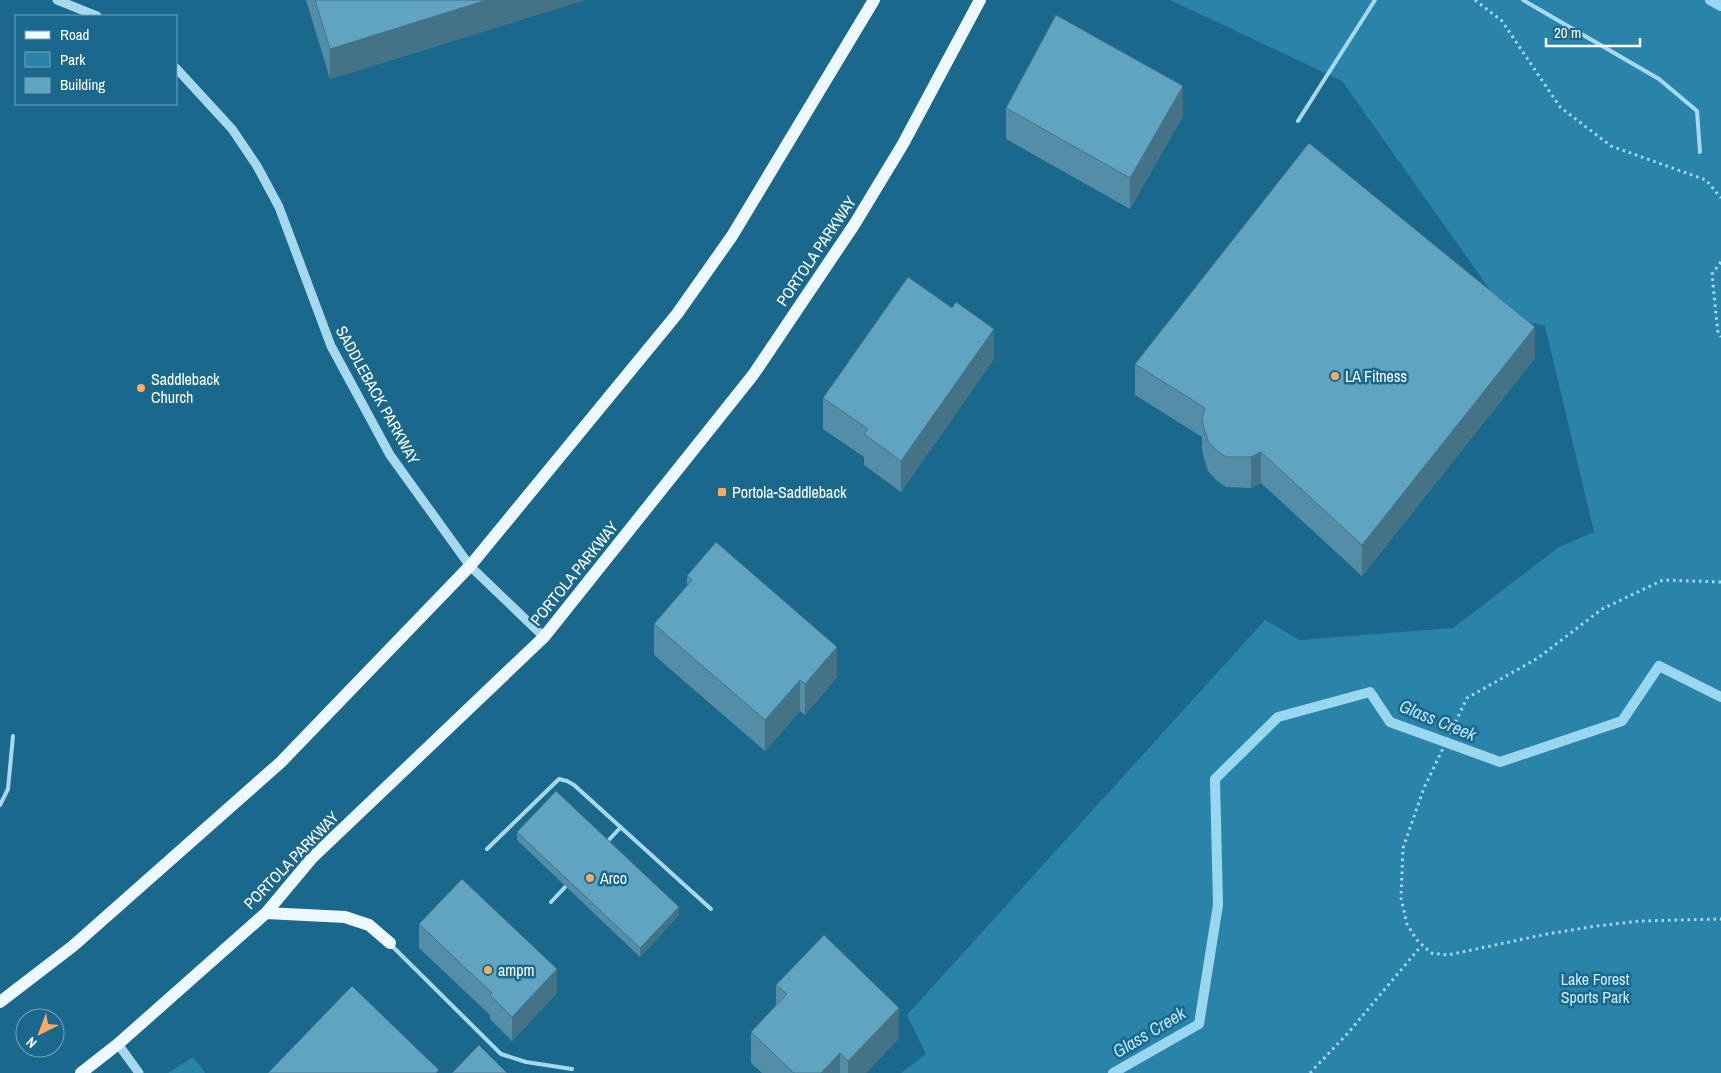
<svg xmlns="http://www.w3.org/2000/svg" width="1721" height="1073" viewBox="0 0 1721 1073" font-family="'Archivo Narrow',sans-serif">
	<style>
		.green { fill: #2a83a9 }
		.lines { fill: none; stroke-linecap: round; stroke-linejoin: round }
		.stream { stroke: #99d7f0; stroke-width: 10 }
		.path { stroke: #a6d9ee; stroke-width: 3; stroke-dasharray: 2.5 4; stroke-linecap: butt }
		.service { stroke: #a6d9ee; stroke-width: 4 }
		.tertiary { stroke: #a6d9ee; stroke-width: 9 }
		.primary { stroke: #edf8ff; stroke-width: 12 }
		.wall { fill: #538da6 }
		.shaded-wall { fill: #447387 }
		.building { fill: #61a4c1; stroke: #447387 }
		.poi-dot { fill: #ffaa63; stroke: #1a698c; stroke-width: 2 }
		.labels { text-anchor: middle; dominant-baseline: central; stroke-width: 5; stroke-linejoin: round; paint-order: stroke }
		.street-label { font-size: 16px; fill: #fff; stroke: #1a698c }
		.poi-label { font-size: 16px; fill: #fff; stroke: #1a698c; text-anchor: start }
		.park-label { font-size: 16px; fill: #ccecfa; stroke: #1a698c }
		.water-label { font-size: 18px; font-style: italic; fill: #bae5f6; stroke: #1a698c }
	</style>
	<rect width="100%" height="100%" fill="#1a698c"/>
	<path class="green" d="M1170,0H1721V1073H901L926,1054L907,1015L1265,620L1300,640L1453,628L1559,547L1594,532L1545,326L1510,318L1342,81Z
		M193,1057L205,1073H168Z"/>
	<g class="lines">
		<path class="stream" d="M1710,0L1721,6
			M1113,1073L1199,1024L1218,905L1215,779L1278,717L1370,692L1390,722L1500,762L1622,721L1659,666L1721,697"/>
		<path class="path" d="M1475,0L1502,21L1560,107L1611,146L1706,180L1721,198
			M1721,262L1712,274L1718,333L1721,337
			M1721,582L1663,580L1602,609L1538,658L1467,698L1424,788L1403,848L1401,898L1407,924L1416,939L1431,953L1448,955L1547,934L1596,926L1640,921L1721,919
			M1310,1073L1348,1033L1422,945"/>
		<path class="service" d="M1523,0L1659,79L1697,111L1700,152
			M1298,121L1375,0
			M0,805L8,789L13,736
			M605,844L621,827
			M487,849L559,779L567,781L574,785L711,909
			M551,902L568,884
			M391,945L501,1054L526,1062L572,1069"/>
		<path class="tertiary" d="M57,0L97,16
			M176,68L232,129L257,166L279,207L331,346L390,455L470,566L544,637
			M118,1044L139,1073"/>
		<path class="primary" d="M266,913L345,917L369,925L390,943
			M0,1002L73,946L281,762L470,566L677,314L732,236L874,0
			M81,1073L118,1044L266,913L312,858L544,637L753,375L854,225L903,144L980,0"/>
	</g>
	<path class="wall" d="M306,0H585L330,79Z
		M1006,108L1183,116L1130,209L1006,139Z
		M1535,358L1362,576L1261,483L1251,488L1226,487L1216,480L1208,471L1204,459L1202,449V437L1135,395V364Z
		M994,359L901,492L864,465V457L823,429V398Z
		M687,576L837,677L805,715L800,711L765,751L654,655V624L687,587Z
		M517,832L679,915L640,957L517,840Z
		M419,924L557,993L512,1041L490,1019V1015L419,948Z
		M776,985L899,1038L866,1073H762L751,1063V1032L776,1006Z"/>
	<path class="shaded-wall" d="M487,0H585L330,79V49Z
		M1183,86V116L1130,209V178Z
		M1535,327V358L1362,576V545Z
		M994,329V359L901,492V461Z
		M1261,452V483L1251,488V457Z
		M837,647V677L805,715V684Z
		M800,680V711L765,751V720Z
		M679,907V915L640,957V948Z
		M557,969V993L512,1041V1017Z
		M899,1008V1038L866,1073H848V1061Z
		M840,1053V1073H821Z"/>
	<path class="building" d="M315,0H487L330,49Z
		M1056,15L1183,86L1130,178L1006,108Z
		M1309,143L1535,327L1362,545L1261,452L1251,457H1226L1216,450L1208,441L1204,428L1202,419L1205,408L1135,364Z
		M908,277L952,308L956,302L994,329L901,461L864,434L868,429L823,398Z
		M716,542L837,647L805,684L800,680L765,720L654,624L692,580L687,576Z
		M556,791L679,907L640,948L517,832Z
		M462,879L557,969L512,1017L490,995L492,993L419,924Z
		M824,935L899,1008L848,1061L840,1053L821,1073H794L751,1032L787,994L776,985Z
		M352,986L439,1070L436,1073H268Z
		M479,1045L507,1073H452Z"/>
	<g class="poi-dot">
		<circle cx="1335" cy="376" r="5"/>
		<circle cx="141" cy="388" r="5"/>
		<rect x="717" y="487" width="10" height="10" rx="2.5"/>
		<circle cx="590" cy="878" r="5"/>
		<circle cx="488" cy="970" r="5"/>
	</g>
	<g class="labels">
		<g class="street-label">
			<text transform="translate(816 251) rotate(-56)">PORTOLA PARKWAY</text>
			<text transform="translate(378 395) rotate(61)">SADDLEBACK PARKWAY</text>
			<text transform="translate(574 573) rotate(-51)">PORTOLA PARKWAY</text>
			<text transform="translate(291 860) rotate(-46)">PORTOLA PARKWAY</text>
		</g>
		<g class="poi-label">
			<text x="1345" y="376">LA Fitness</text>
			<text x="151" y="379">Saddleback<tspan x="151" dy="18">Church</tspan></text>
			<text x="732" y="492">Portola-Saddleback</text>
			<text x="600" y="878">Arco</text>
			<text x="498" y="970">ampm</text>
		</g>
		<g class="park-label">
			<text x="1595" y="979">Lake Forest<tspan x="1595" dy="18">Sports Park</tspan></text>
		</g>
		<g class="water-label">
			<text transform="translate(1438 720) rotate(22)">Glass Creek</text>
			<text transform="translate(1149 1032) rotate(-31)">Glass Creek</text>
		</g>
	</g>
	<rect x="15" y="15" width="162" height="90" fill="#1a698c" stroke="#76a5ba"/>
	<rect x="25" y="31" width="25" height="8" fill="#edf8ff" stroke="#76a5ba"/>
	<text x="60" y="40" font-size="15" fill="#ffffff">Road</text>
	<rect x="25" y="52" width="25" height="15" fill="#2a83a9" stroke="#76a5ba"/>
	<text x="60" y="65" font-size="15" fill="#ffffff">Park</text>
	<rect x="25" y="78" width="25" height="15" fill="#61a4c1" stroke="#76a5ba"/>
	<text x="60" y="90" font-size="15" fill="#ffffff">Building</text>
	<g transform="translate(40 1033) rotate(222)"><circle r="24" fill="#1a698c" stroke="#76a5ba"/>
	<path d="M0-4L9 19L0 12L-9 19Z" fill="#ffaa63"/>
	<text y="-8" font-size="14" font-weight="bold" text-anchor="middle" fill="#ffffff">N</text>
	</g>
	<path d="M1546 38v8h94v-8" fill="none" stroke="#ffffff" stroke-width="2.5"/>
	<text x="1554" y="38" font-size="15" fill="#ffffff" stroke="#1a698c" stroke-width="4" paint-order="stroke">20 m</text>
</svg>
